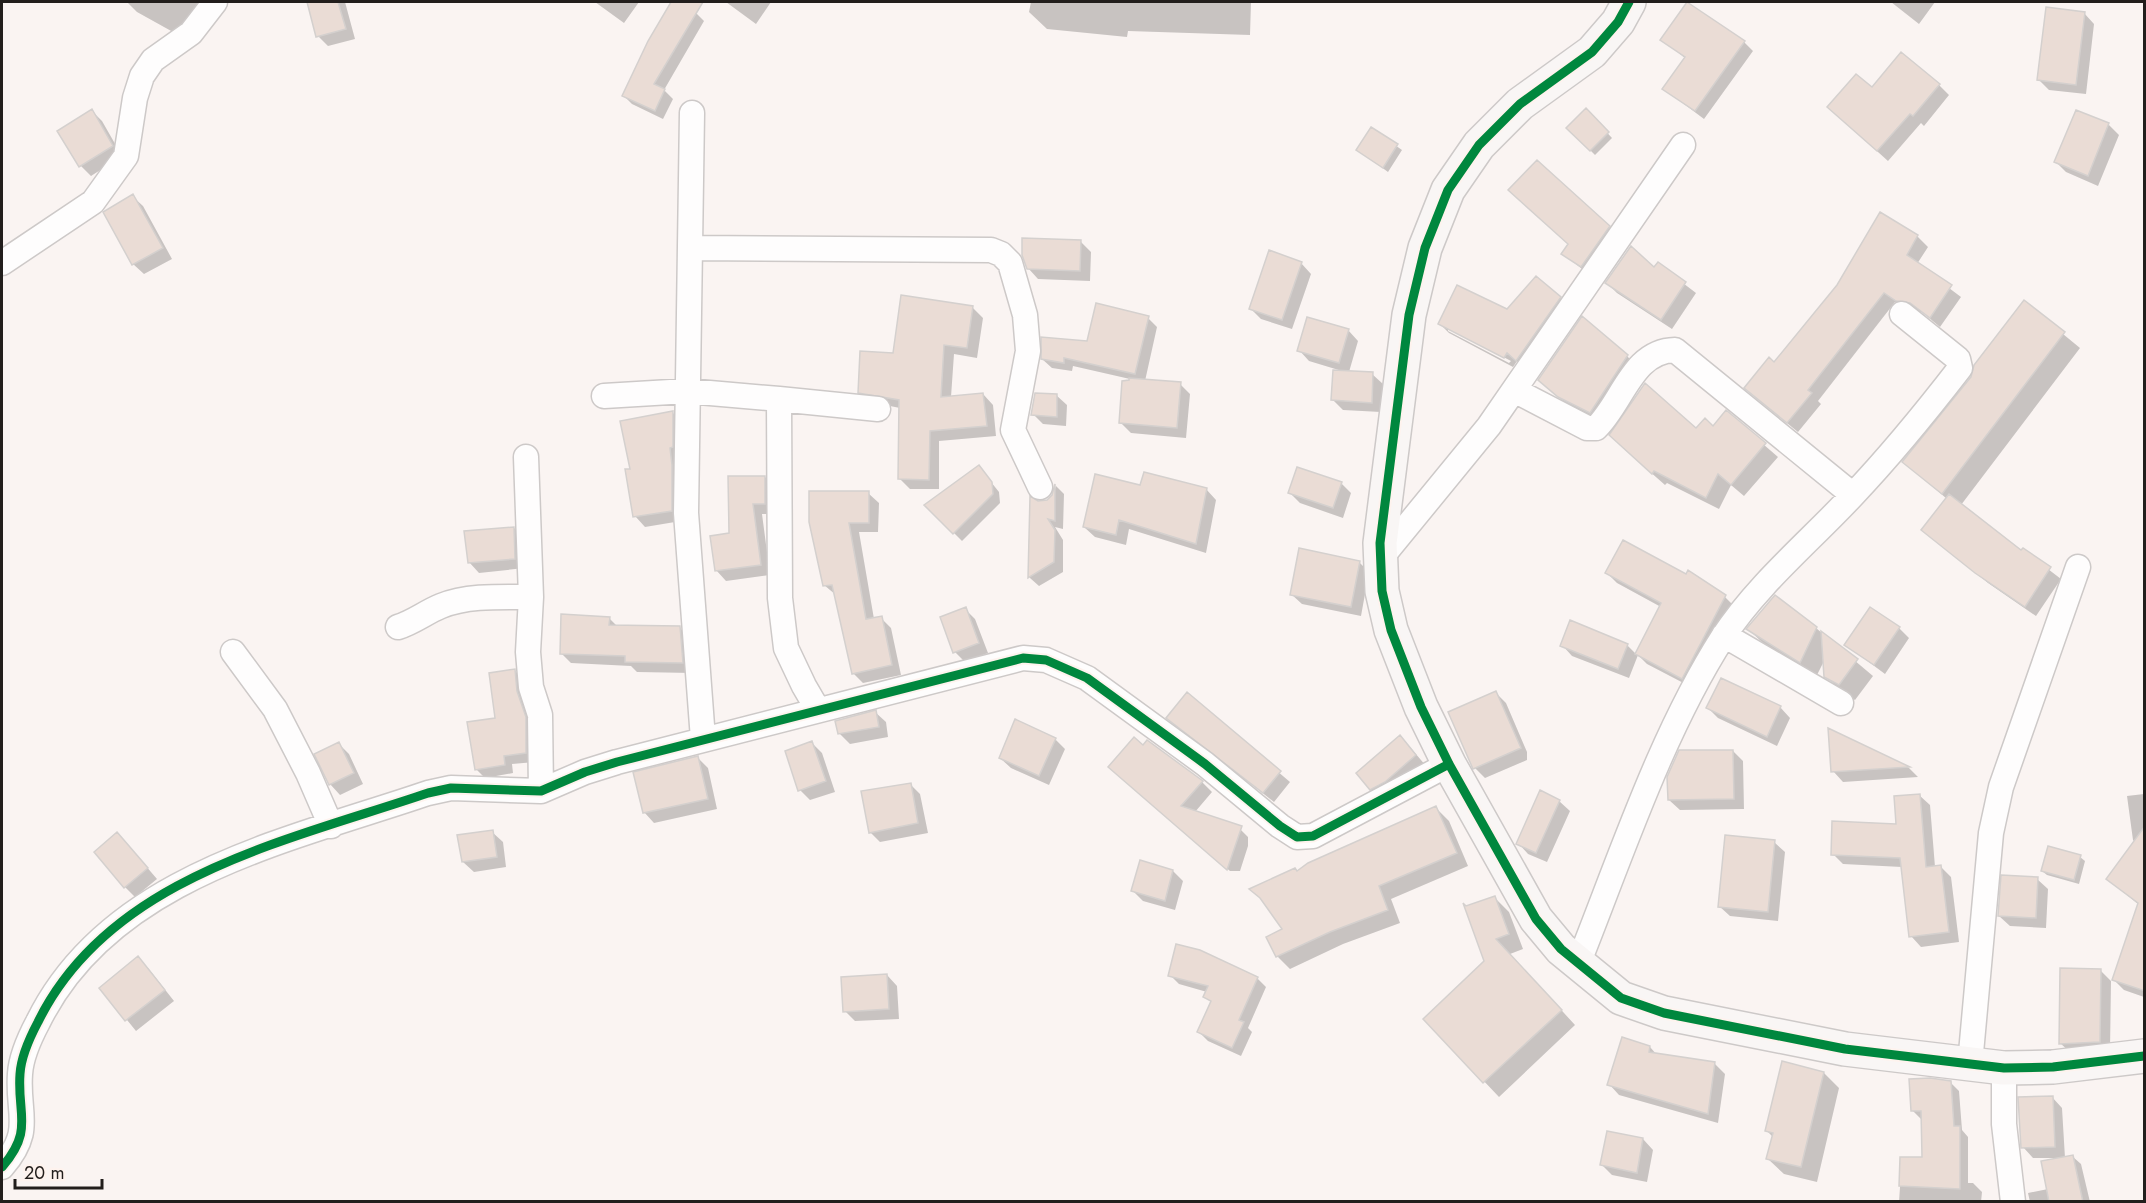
<svg xmlns="http://www.w3.org/2000/svg" width="2146" height="1203" viewBox="0 0 2146 1203" font-family="Jost,sans-serif">
	<style>
		.shadow { fill: #0003; fill-rule: evenodd }
		.building { fill: #eadcd5; stroke: #d4d0ce; stroke-width: 1.5 }
		.lines { fill: none; stroke-linecap: round; stroke-linejoin: round }
		.street-casing { stroke: #cdc9c8; stroke-width: 27 }
		.secondary-casing { stroke: #cdc9c8; stroke-width: 36 }
		.street { stroke: #fefdfd; stroke-width: 24 }
		.secondary { stroke: #f9f6f5; stroke-width: 33 }
		.cycleway-casing { stroke: #fef3ee; stroke-width: 13 }
		.cycleway { stroke: #00873e; stroke-width: 9 }
	</style>
	<rect width="100%" height="100%" fill="#faf4f2"/>
	<path class="shadow" d="M127,2H201L182,37L137,12Z
		M309,2H345L355,39L328,46L318,36Z
		M595,2H639L624,23Z
		M673,2L696,13L704,21L664,90L673,99L663,119L632,104L623,95L649,41Z
		M726,2H771L756,24Z
		M1031,2H1251L1250,35L1128,31L1127,37L1047,29L1029,12Z
		M1891,2H1935L1919,24Z
		M2084,13L2094,24L2086,94L2049,90L2038,79Z
		M1662,39L1744,42L1753,51L1704,119L1664,89L1686,59Z
		M1939,85L1949,95L1924,126L1921,123L1888,161L1839,117L1872,90Z
		M1586,110L1612,138L1595,155L1568,128Z
		M92,111L102,121L122,156L91,176L81,166Z
		M2108,124L2119,135L2098,186L2066,172L2056,162Z
		M1372,129L1402,150L1388,172L1358,150Z
		M132,196L143,206L172,259L144,274L133,264Z
		M1881,214L1918,237L1928,247L1917,264L1961,297L1940,327L1922,312L1908,311L1895,302L1818,401L1821,404L1798,432L1756,398L1775,364L1838,285Z
		M1608,227L1618,237L1591,276L1563,254Z
		M1081,242L1091,252L1090,281L1038,279L1028,268Z
		M1301,263L1311,274L1292,329L1261,319L1251,309Z
		M1658,264L1696,293L1672,329L1617,293L1607,283L1654,269Z
		M1560,298L1569,307L1526,369L1517,361L1513,367L1449,333L1440,324ZM1448,328L1511,361L1509,363L1448,331Z
		M2024,302L2080,348L1961,505L2021,553L2023,550L2061,579L2036,616L1988,583L1923,530L1947,499L1904,462L1973,377Z
		M972,307L983,318L977,358L954,354L951,397L983,394L993,405L996,436L939,441V489H910L900,479V408L870,402L859,392Z
		M1148,318L1157,327L1145,381L1180,384L1190,394L1186,438L1131,433L1120,422L1130,379L1073,366L1072,371L1052,368L1042,359Z
		M1348,330L1358,341L1349,372L1372,374L1383,384L1381,412L1343,410L1333,400L1342,371L1309,361L1299,350Z
		M1627,356L1642,372L1606,428L1575,412L1540,380Z
		M1056,395L1067,405L1066,426L1043,424L1033,414Z
		M1726,412L1778,457L1744,496L1731,485L1719,509L1667,483L1665,485L1623,448L1713,428Z
		M673,413L683,423L681,521L645,527L635,516L632,470Z
		M979,467L999,492L1000,503L962,541L926,505Z
		M765,477L775,488V514H762L770,575L726,581L716,570L731,535Z
		M1341,483L1351,493L1343,518L1300,503L1290,493Z
		M1056,486L1064,494L1063,529L1055,527L1063,540V572L1039,586L1030,578L1031,499L1038,503L1047,501L1053,495Z
		M1141,487L1206,489L1216,500L1206,553L1129,529L1126,545L1095,537L1084,527Z
		M868,493L879,503L878,532H859L874,619L881,618L891,628L901,675L863,683L853,673L836,595L824,585L811,522Z
		M514,528L524,538L525,568L479,573L469,562Z
		M1359,562L1369,572L1361,616L1302,604L1291,594Z
		M1607,573L1686,576L1725,597L1735,607L1693,688L1647,664L1638,655L1629,678L1572,656L1562,645H1627L1636,654L1661,607L1617,583Z
		M965,609L975,619L988,653L965,662L955,652Z
		M609,618L618,627L680,628L690,638L693,673L637,672L631,666L571,663L561,653Z
		M1816,628L1873,676L1855,700L1842,692L1826,676L1825,659L1816,677L1764,644L1748,629Z
		M1899,628L1909,638L1885,674L1846,645Z
		M515,671L524,680L535,762L512,764L513,773L485,778L476,769Z
		M1496,693L1506,703L1527,752V760L1485,778L1475,768Z
		M1187,694L1290,782L1274,802L1168,718Z
		M1780,707L1790,718L1777,746L1718,718L1708,708Z
		M875,712L886,722L888,737L850,744L839,733Z
		M1830,731L1909,768L1918,777L1843,782L1833,771Z
		M1055,739L1065,749L1049,785L1011,768L1000,758Z
		M812,743L822,753L835,792L810,800L800,790Z
		M339,744L349,754L363,784L340,795L330,784Z
		M1410,747L1426,766L1382,799L1371,789Z
		M1733,751L1743,761L1744,809L1680,810L1669,800Z
		M698,758L708,768L717,809L654,823L644,812Z
		M1120,777L1202,782L1212,792L1195,812L1238,827L1248,837V846L1240,871H1230Z
		M910,784L920,794L928,833L880,842L870,832Z
		M2144,794V852L2133,840L2127,796Z
		M1919,795L1930,805L1935,867L1940,866L1951,877L1959,942L1921,947L1911,936L1902,867L1843,864L1833,854L1898,825Z
		M1559,801L1570,811L1547,862L1528,854L1518,843Z
		M1436,808L1449,821L1468,866L1391,899L1400,923L1343,944L1290,969L1278,957L1268,937L1284,929L1297,872Z
		M492,832L503,842L506,867L474,872L463,862Z
		M1774,842L1785,852L1778,921L1730,916L1719,906Z
		M127,844L157,879L135,897L125,887Z
		M2080,857L2085,861L2079,884L2047,875L2042,871Z
		M2144,858V997L2124,990L2114,980L2139,905L2108,879Z
		M1173,871L1183,881L1175,910L1143,901L1133,891Z
		M2037,879L2048,889L2046,928L2010,926L1999,916Z
		M1494,897L1509,912L1523,949L1510,954L1575,1025L1499,1097L1425,1019L1486,962Z
		M148,968L174,1001L136,1031L101,988Z
		M2100,970L2111,981L2110,1052L2071,1053L2060,1043Z
		M887,975L897,986L899,1019L855,1021L845,1011Z
		M1170,975L1257,978L1266,987L1248,1028L1252,1032L1241,1056L1208,1041L1199,1032L1212,1003L1205,997L1207,992L1179,984Z
		M1650,1047L1657,1055L1714,1063L1725,1074L1718,1123L1619,1095L1609,1084Z
		M1824,1073L1839,1088L1817,1182L1784,1174L1768,1159L1773,1137L1767,1131Z
		M1950,1082L1959,1091L1962,1130L1968,1137V1183H1973L1982,1192L1981,1202H1899L1902,1158L1924,1159L1921,1119L1912,1110Z
		M2052,1097L2062,1108L2065,1158L2073,1157L2081,1164L2090,1202H2030L2028,1193L2048,1189L2063,1158H2033L2023,1147Z
		M1643,1139L1653,1150L1647,1182L1612,1175L1602,1165Z"/>
	<path class="building" d="M307,2H338L346,29L316,37Z
		M671,2H703L654,84L665,89L655,111L622,96L648,41Z
		M1687,2L1745,41L1695,111L1662,89L1685,57L1660,40Z
		M2046,7L2085,12L2076,85L2037,80Z
		M1901,52L1940,84L1913,116L1910,114L1877,151L1827,107L1856,74L1872,87Z
		M1586,108L1609,132L1590,151L1566,128Z
		M92,109L113,146L79,167L57,131Z
		M2076,110L2109,123L2088,176L2054,162Z
		M1371,127L1398,144L1383,168L1356,150Z
		M1537,160L1610,226L1581,267L1561,254L1568,244L1508,190Z
		M133,194L163,248L132,265L103,212Z
		M1880,212L1918,235L1907,255L1952,285L1930,318L1910,303L1896,301L1884,293L1808,390L1812,393L1787,423L1744,388L1769,357L1774,362L1837,285Z
		M1022,238L1081,240L1080,271L1027,269L1022,255Z
		M1631,246L1654,267L1658,262L1686,282L1661,320L1605,283Z
		M1269,250L1302,262L1282,320L1249,309Z
		M1536,276L1561,297L1516,361L1507,353L1504,358L1438,324L1457,285L1507,309Z
		M901,295L973,306L967,348L944,345L941,397L983,393L987,426L930,431L929,480L898,479L899,400L858,393L860,351L893,353Z
		M2024,300L2065,332L1942,494L1902,462L1971,377L1974,365Z
		M1096,303L1149,316L1135,374L1064,358V363L1041,359V337L1087,341Z
		M1582,316L1628,355L1590,413L1558,397L1538,380Z
		M1307,317L1349,329L1339,363L1297,351Z
		M1333,370L1373,372L1372,403L1331,400Z
		M1129,378L1181,382L1177,428L1119,423L1122,381L1129,380Z
		M1645,383L1696,428L1705,418L1713,426L1726,410L1766,443L1731,485L1718,474L1706,498L1654,471L1652,474L1609,435Z
		M1035,393L1057,394V417L1031,415Z
		M673,411V447L670,448L672,465V511L633,517L625,469H630L620,421Z
		M979,465L992,482L993,494L953,534L924,505Z
		M1297,467L1342,482L1333,508L1288,493Z
		M1144,472L1207,488L1196,544L1119,520L1116,535L1083,527L1095,474L1140,485Z
		M728,476H765V504H753L761,565L715,571L710,536L729,533Z
		M1055,484V521L1048,519L1055,530L1054,562L1028,578L1030,496L1038,501L1047,500L1052,495Z
		M809,491H869V523H849L866,619L882,616L892,665L852,674L832,585L823,586L809,522Z
		M1949,494L2021,550L2023,548L2051,567L2025,607L1975,573L1921,530Z
		M514,527L515,559L468,563L464,531Z
		M1623,540L1686,574L1688,570L1726,595L1682,679L1635,654L1661,603L1605,573Z
		M1299,548L1360,561L1351,607L1290,595Z
		M1775,595L1817,627L1800,663L1746,629Z
		M966,607L979,643L953,653L940,617Z
		M1870,607L1900,627L1874,665L1844,645Z
		M561,614L610,617L609,625L680,626L683,663L625,662V656L560,654Z
		M1570,620L1628,644L1618,669L1560,646Z
		M1821,631L1858,659L1839,685L1824,677Z
		M515,669L517,691L526,717V753L504,756L505,765L475,770L467,722L495,718L489,673Z
		M1721,678L1781,706L1767,737L1706,708Z
		M1496,691L1521,748L1473,769L1448,712Z
		M1187,692L1281,771L1263,793L1166,718Z
		M876,710L879,727L838,734L835,721Z
		M1015,719L1056,738L1039,776L999,758Z
		M1828,728L1910,767L1831,772Z
		M1400,735L1416,755L1385,782L1370,790L1356,773Z
		M1134,737L1143,745L1147,740L1203,781L1181,806L1242,826L1227,870L1108,767Z
		M812,741L826,781L798,791L785,751Z
		M339,742L354,773L329,785L314,754Z
		M1679,750H1733L1734,799L1668,800L1667,777Z
		M698,756L708,799L643,813L633,772Z
		M911,783L918,823L869,833L861,791Z
		M1540,790L1560,800L1536,853L1516,844Z
		M1920,794L1926,867L1941,865L1949,932L1909,937L1900,858L1831,855L1832,821L1896,824L1894,796Z
		M1436,806L1457,853L1379,886L1388,910L1330,932L1276,957L1266,937L1282,929L1260,898L1249,889L1295,868L1297,871L1308,863Z
		M2145,826V991L2112,980L2138,903L2106,879Z
		M493,830L497,857L462,862L457,835Z
		M117,832L148,868L124,888L94,852Z
		M1725,835L1775,840L1768,912L1718,907Z
		M2048,846L2081,855L2074,880L2041,871Z
		M1140,860L1173,870L1165,901L1131,891Z
		M2001,875L2038,877L2036,918L1998,916Z
		M1495,896L1509,934L1496,939L1562,1010L1483,1083L1423,1019L1484,961L1463,903L1466,906Z
		M1176,944L1200,950L1258,977L1239,1020L1244,1022L1232,1048L1197,1032L1211,1001L1203,997L1208,986L1168,976Z
		M138,956L165,990L125,1021L99,988Z
		M2060,968L2101,969L2100,1042L2059,1044Z
		M887,974L889,1009L843,1012L841,977Z
		M1622,1037L1650,1046L1649,1052L1715,1062L1708,1114L1607,1085Z
		M1782,1061L1824,1072L1801,1167L1766,1159L1773,1133L1765,1131Z
		M1930,1078L1951,1081L1954,1126H1960V1189L1899,1186L1900,1157H1922L1921,1111H1911L1909,1079Z
		M2053,1096L2055,1147L2021,1148L2018,1097Z
		M1607,1131L1643,1138L1637,1173L1600,1165Z
		M2073,1155L2083,1202H2049L2041,1161Z"/>
	<g class="lines">
		<defs>
			<path id="street" d="M692,113L686,513L703,739
				M691,248L991,250L1001,254L1010,263L1025,315L1028,351L1013,430L1040,487
				M2,263L93,202L126,156L135,98L142,76L153,60L191,33L215,2
				M1514,390L1587,428H1596C1623,402 1632,351 1675,350L1853,495
				M604,396L687,391L779,399L780,598L786,648L804,686L818,710
				M779,399L878,409
				M526,457L531,597L528,652L531,687L540,715L541,791
				M1381,558L1489,426L1683,145
				M398,627C414,622 426,612 441,606C468,595 502,597 531,597
				M1724,635L1841,703
				M233,652L275,709L308,773L331,826
				M1578,964C1621,856 1661,734 1723,637C1758,584 1809,542 1852,496C1890,456 1926,412 1960,368L1958,359L1902,314
				M1970,1064L1991,833L2001,787L2078,567
				M2004,1068V1124L2013,1202
				M2,1167C34,1130 17,1115 20,1074C21,1057 30,1037 38,1022C109,877 287,841 428,793L451,788L541,791L585,772L617,762L1023,658L1046,660L1087,678L1205,764L1280,826L1297,837L1313,836L1449,764"/>
			<path id="secondary" d="M1629,2L1618,22L1592,52L1520,104L1479,145L1448,190L1425,248L1409,315L1380,543L1382,591L1391,630L1421,707L1449,764L1536,919L1561,949L1621,998L1664,1013L1845,1049L2004,1068L2053,1067L2144,1056"/>
		</defs>
		<use href="#street" class="street-casing"/>
		<use href="#secondary" class="secondary-casing"/>
		<use href="#street" class="street"/>
		<use href="#secondary" class="secondary"/>
		<defs>
			<path id="cycleway" d="M1629,2L1618,22L1592,52L1520,104L1479,145L1448,190L1425,248L1409,315L1380,543L1382,591L1391,630L1421,707L1449,764L1536,919L1561,949L1621,998L1664,1013L1845,1049L2004,1068L2053,1067L2144,1056
				M2,1167C34,1130 17,1115 20,1074C21,1057 30,1037 38,1022C109,877 287,841 428,793L451,788L541,791L585,772L617,762L1023,658L1046,660L1087,678L1205,764L1280,826L1297,837L1313,836L1449,764"/>
		</defs>
		<use href="#cycleway" class="cycleway-casing"/>
		<use href="#cycleway" class="cycleway"/>
	</g>
	<rect width="2146" height="1203" fill="none" stroke="#221e1c" stroke-width="6"/>
	<path d="M15 1179v9h87v-9" fill="none" stroke="#221e1c" stroke-width="3"/>
	<text x="24" y="1179" font-size="18" fill="#221e1c" stroke="#fef3ee" stroke-width="4.5" paint-order="stroke">20 m</text>
</svg>
